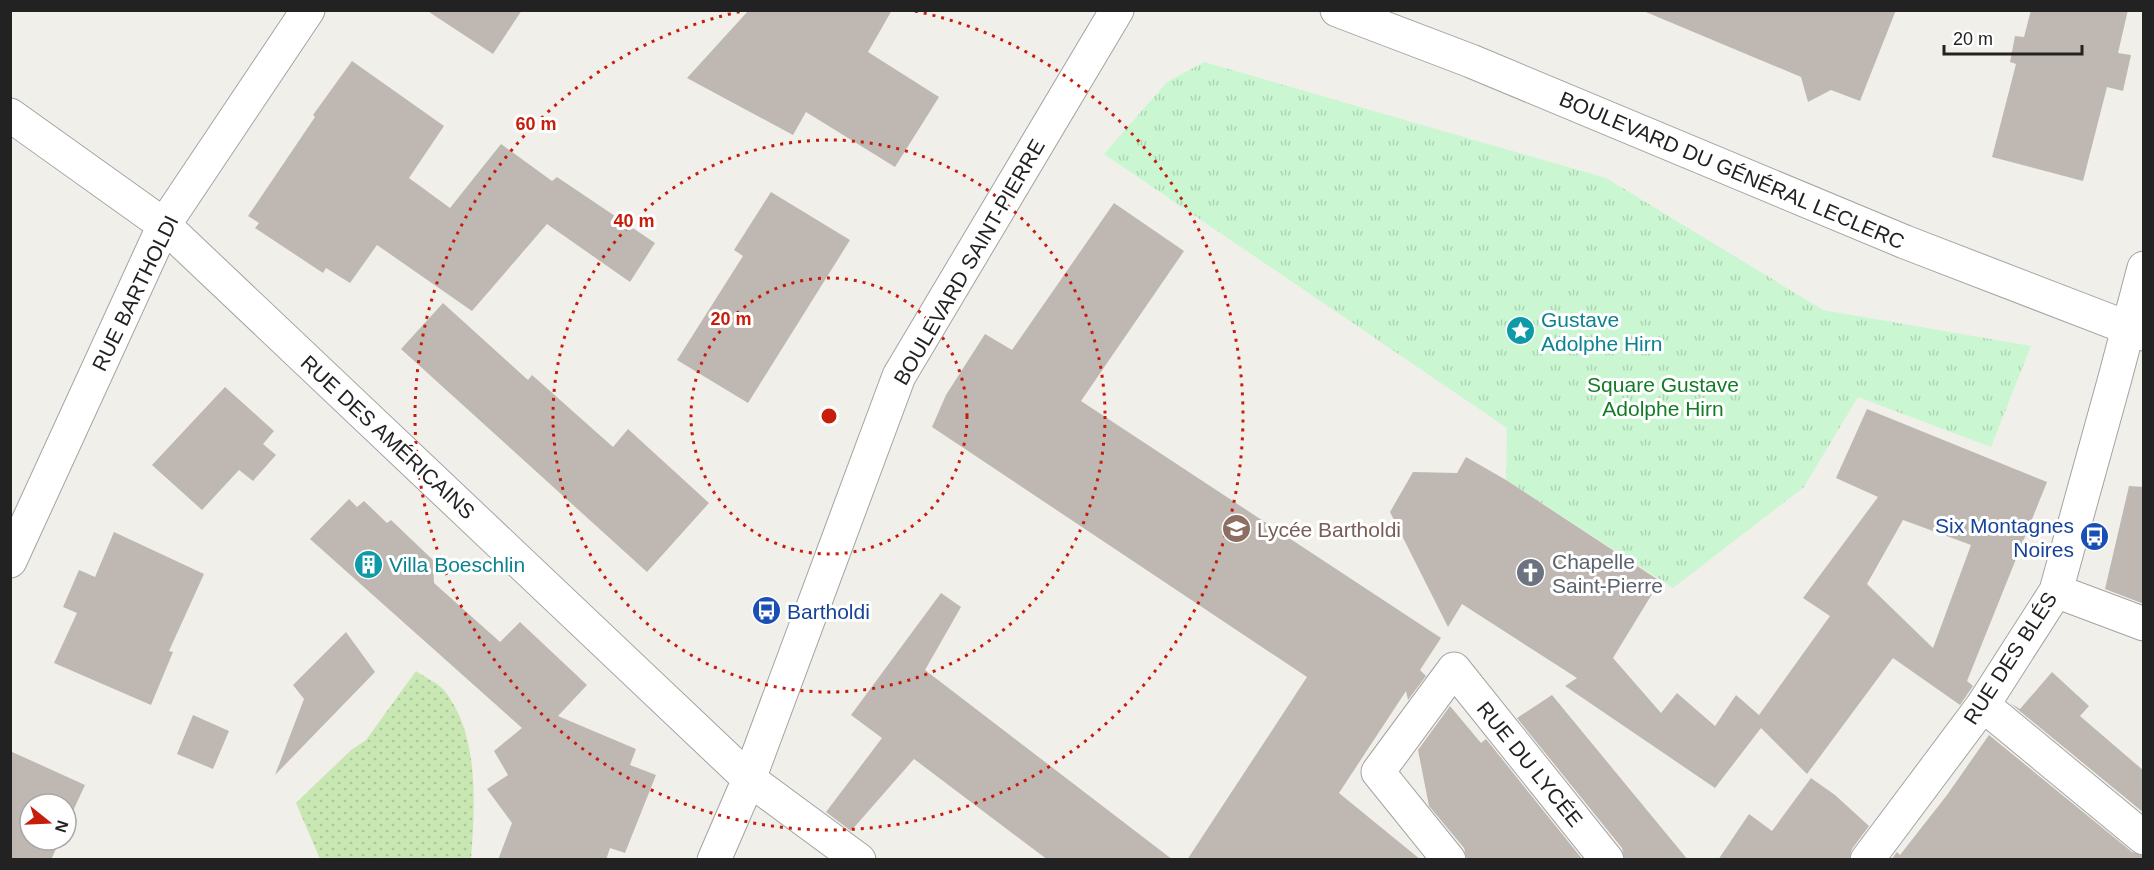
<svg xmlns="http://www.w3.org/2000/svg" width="2154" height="870" viewBox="0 0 2154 870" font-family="Arial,sans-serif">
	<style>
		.park { fill: url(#park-tufts) }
		.garden { fill: url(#garden-dots) }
		.building { fill: #bfb8b2; fill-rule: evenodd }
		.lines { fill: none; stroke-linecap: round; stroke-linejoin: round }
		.minor-casing { stroke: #a3a3a3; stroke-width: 35 }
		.minor { stroke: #fff; stroke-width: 33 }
		.ring { fill: none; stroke: #c71e0c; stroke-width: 3; stroke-dasharray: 3 6 }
		.labels { text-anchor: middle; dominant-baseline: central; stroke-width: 6; stroke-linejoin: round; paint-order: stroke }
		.street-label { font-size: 21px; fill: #222; stroke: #fff }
		.culture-label { font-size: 21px; fill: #0d838f; stroke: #fff; text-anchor: start }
		.park-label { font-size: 21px; fill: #137c26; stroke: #fff }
		.transit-label { font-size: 21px; fill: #164399; stroke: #fff; text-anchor: end }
		.education-label { font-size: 21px; fill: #785e54; stroke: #fff; text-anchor: start }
		.worship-label { font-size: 21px; fill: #5b616d; stroke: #fff; text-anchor: start }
		.centre { fill: #c71e0c; stroke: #fff; stroke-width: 3 }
		.ring-label { font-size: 18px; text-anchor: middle; font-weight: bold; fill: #c71e0c; stroke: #fff; stroke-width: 6; stroke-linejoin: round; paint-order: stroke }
	</style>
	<defs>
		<pattern id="park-tufts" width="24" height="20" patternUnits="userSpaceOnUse" patternTransform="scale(1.5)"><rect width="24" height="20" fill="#caf7d2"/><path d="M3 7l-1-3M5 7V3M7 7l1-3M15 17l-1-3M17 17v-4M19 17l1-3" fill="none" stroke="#add3b4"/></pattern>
		<pattern id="garden-dots" width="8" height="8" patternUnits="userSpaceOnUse" patternTransform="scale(1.5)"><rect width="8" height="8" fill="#c8e7b3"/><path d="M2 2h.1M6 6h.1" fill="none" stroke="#acc69a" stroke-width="1.8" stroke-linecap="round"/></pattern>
	</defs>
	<rect width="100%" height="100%" fill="#f1efe9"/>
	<path class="park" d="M1204,62L1606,178L1823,310L2031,346L1991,447L1858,397L1804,487L1673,588L1506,480L1507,428L1104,154L1167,82Z"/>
	<path class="garden" d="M416,671C424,677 436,682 443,689C480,733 475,806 471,859H320L296,803L351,750L366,740Z"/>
	<path class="building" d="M426,10H522L493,54Z
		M749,10H892L868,52L939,97L895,167L806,112L793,135L687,78Z
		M1641,10H1896L1860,101L1831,90L1808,102L1801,77Z
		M2031,10H2128L2118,53L2131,55L2123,91L2107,87L2083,181L1992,157L2016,64L2010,62L2015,36L2024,37Z
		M352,61L444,126L409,178L450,208L501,144L552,181L557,177L655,243L630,282L547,224L472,311L377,245L350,283L326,268L323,273L255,228L259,223L248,216L315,117L313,115Z
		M771,192L850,240L748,403L677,360L743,256L734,250Z
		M1114,203L1184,251L1081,401L1441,638L1420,670L1426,676L1408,700L1406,691L1339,793L1421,860H1187L1307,677L932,427L946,395L985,334L1012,350Z
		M443,303L528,380L532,375L613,447L628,429L709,503L647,572L401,349Z
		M225,387L274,431L263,444L276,455L253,481L239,470L202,510L152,465Z
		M1867,409L2047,482L1967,681L1973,686L1960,705L1893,658L1807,774L1761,728L1715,788L1565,686L1577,678L1462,604L1448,627L1390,512L1413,472L1457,473L1466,457L1506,480L1660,581L1613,658L1661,713L1677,693L1715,726L1736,695L1759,715L1830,616L1803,598L1878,497L1836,478ZM1903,520L1971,545L1933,648L1867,584Z
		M2129,486L2144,487V604L2105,589Z
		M349,499L357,507L364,501L387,523L391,520L433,560L434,583L500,642L520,622L587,685L558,716L636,749L630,765L656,775L625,853L610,848L606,860H498L512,823L487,789L508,775L494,751L522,728L310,539Z
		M114,532L204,574L169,651L173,652L151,705L54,663L77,613L63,607L79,570L95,577Z
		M941,593L961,607L925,670L1173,860H1048L914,759L851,831L826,812L882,738L851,715Z
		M346,632L375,672L275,775L304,699L293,685Z
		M2052,672L2089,706L2080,716L2144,771V813L2010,703L2020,709Z
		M1552,695L1688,860H1625L1622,848L1517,718Z
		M1450,706L1481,743L1486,739L1583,860H1467L1464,848L1429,806L1418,750Z
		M193,715L229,731L213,769L177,754Z
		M1989,735L2132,852L2144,856V860H1891L1897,852L1900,855L1947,795Z
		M10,751L85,785L66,826V804H30V840H60L51,860H10Z
		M1811,778L1835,795L1869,826L1852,849L1849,860H1718L1749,814L1772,831Z"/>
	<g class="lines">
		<defs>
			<path id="minor" d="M1337,10L1471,61L1905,242L2144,334
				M10,115L164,225L749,779L859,860
				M10,561L164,225L308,10
				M2056,591L2144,624
				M1983,705L2144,838
				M714,860L749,779L899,376L1117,10
				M1449,860L1378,772L1454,669L1607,860
				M1867,860L1983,705L2056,591L2115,378L2144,268"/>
		</defs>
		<use href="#minor" class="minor-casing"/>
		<use href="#minor" class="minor"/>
	</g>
	<g class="ring">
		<circle cx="829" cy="416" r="138"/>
		<circle cx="829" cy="416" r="276"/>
		<path d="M915 11A414 414 0 1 1 743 11"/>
	</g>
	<defs>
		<symbol id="sight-disc" viewBox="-11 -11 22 22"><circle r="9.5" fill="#0f9aa8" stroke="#fff"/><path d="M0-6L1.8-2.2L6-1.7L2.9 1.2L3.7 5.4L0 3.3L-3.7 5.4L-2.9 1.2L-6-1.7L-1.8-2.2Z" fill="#fff"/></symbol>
		<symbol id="school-disc" viewBox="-11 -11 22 22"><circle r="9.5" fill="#8d6e63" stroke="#fff"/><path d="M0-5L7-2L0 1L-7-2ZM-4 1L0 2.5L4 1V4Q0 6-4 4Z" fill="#fff"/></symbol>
		<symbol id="bus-disc" viewBox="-11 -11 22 22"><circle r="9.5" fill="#1a4fb4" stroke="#fff"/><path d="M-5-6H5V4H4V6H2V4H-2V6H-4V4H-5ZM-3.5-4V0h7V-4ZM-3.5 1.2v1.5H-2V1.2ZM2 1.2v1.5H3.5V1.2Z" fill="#fff"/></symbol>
		<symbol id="building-disc" viewBox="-11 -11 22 22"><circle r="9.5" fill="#0f9aa8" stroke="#fff"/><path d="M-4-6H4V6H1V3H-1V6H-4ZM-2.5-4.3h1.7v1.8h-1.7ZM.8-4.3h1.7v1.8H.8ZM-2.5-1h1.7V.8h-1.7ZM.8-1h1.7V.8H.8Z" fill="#fff"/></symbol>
		<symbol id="church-disc" viewBox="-11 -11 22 22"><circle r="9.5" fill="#6b7280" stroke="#fff"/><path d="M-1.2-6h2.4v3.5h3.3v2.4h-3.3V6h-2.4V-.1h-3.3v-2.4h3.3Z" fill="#fff"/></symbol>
	</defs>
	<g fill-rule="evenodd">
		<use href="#sight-disc" x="1504" y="314" width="33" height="33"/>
		<use href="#school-disc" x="1220" y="512" width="33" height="33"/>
		<use href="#bus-disc" x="2078" y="520" width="33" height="33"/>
		<use href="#building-disc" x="352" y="548" width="33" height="33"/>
		<use href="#church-disc" x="1514" y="556" width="33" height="33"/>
		<use href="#bus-disc" x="750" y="594" width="33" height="33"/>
	</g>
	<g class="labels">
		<g class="street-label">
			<text transform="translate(1732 170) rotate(23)">BOULEVARD DU GÉNÉRAL LECLERC</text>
			<text transform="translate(969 262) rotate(-60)">BOULEVARD SAINT-PIERRE</text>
			<text transform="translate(135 293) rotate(-64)">RUE BARTHOLDI</text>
			<text transform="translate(388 437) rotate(43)">RUE DES AMÉRICAINS</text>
			<text transform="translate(2010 658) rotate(-57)">RUE DES BLÉS</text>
			<text transform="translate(1530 764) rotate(51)">RUE DU LYCÉE</text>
		</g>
		<g class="culture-label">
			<text x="1541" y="319">Gustave<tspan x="1541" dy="24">Adolphe Hirn</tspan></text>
			<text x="389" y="564">Villa Boeschlin</text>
		</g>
		<g class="park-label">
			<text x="1663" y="384">Square Gustave<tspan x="1663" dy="24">Adolphe Hirn</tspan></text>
		</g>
		<g class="transit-label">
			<text x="2074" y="525">Six Montagnes<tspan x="2074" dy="24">Noires</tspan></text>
			<text x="787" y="611" text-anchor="start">Bartholdi</text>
		</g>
		<g class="education-label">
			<text x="1257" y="529">Lycée Bartholdi</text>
		</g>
		<g class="worship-label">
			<text x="1552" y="561">Chapelle<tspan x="1552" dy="24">Saint-Pierre</tspan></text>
		</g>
	</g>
	<circle cx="829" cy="416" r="9" class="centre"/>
	<g class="ring-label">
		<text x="536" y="130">60 m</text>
		<text x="634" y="227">40 m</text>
		<text x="731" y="325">20 m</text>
	</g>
	<rect width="2154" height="870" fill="none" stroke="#222222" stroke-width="24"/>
	<g transform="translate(48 822) rotate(108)"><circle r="28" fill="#ffffff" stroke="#a7a7a7" stroke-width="1.5"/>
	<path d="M0-4.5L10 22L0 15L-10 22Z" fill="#c71e0c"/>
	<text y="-9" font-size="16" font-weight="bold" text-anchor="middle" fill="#222222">N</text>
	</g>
	<path d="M1944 45v9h138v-9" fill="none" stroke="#222222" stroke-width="3"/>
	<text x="1953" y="45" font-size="18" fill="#222222" stroke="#ffffff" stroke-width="4.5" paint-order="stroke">20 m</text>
</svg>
